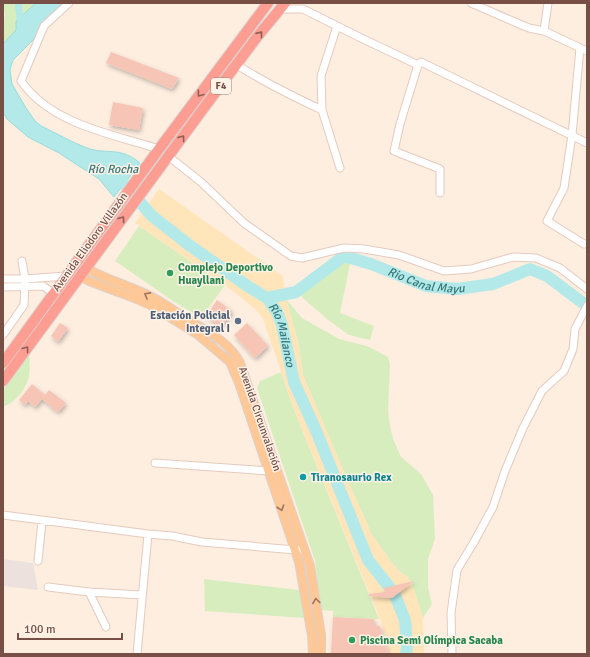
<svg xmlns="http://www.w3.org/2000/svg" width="590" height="657" viewBox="0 0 590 657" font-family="Signika,sans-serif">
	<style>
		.industrial { fill: #ece1dc }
		.green { fill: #d8edbe }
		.sand { fill: #ffe5b9 }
		.water { fill: #b3e9e9; stroke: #98dcdc }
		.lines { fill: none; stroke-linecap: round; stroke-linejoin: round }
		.canal { stroke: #b3e9e9; stroke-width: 7 }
		.river { stroke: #b3e9e9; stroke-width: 12 }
		.building { fill: #f6c5b5; filter: url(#shadow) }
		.minor-casing { stroke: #e5cabe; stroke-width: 9 }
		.major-casing { stroke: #dcd1cf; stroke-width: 10 }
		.highway-casing { stroke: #dcd1cf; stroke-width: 12 }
		.minor { stroke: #fff; stroke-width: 7 }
		.major { stroke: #ffc896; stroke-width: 8 }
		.highway { stroke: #fe9d91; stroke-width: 10 }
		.oneway { stroke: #925f54 }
		.oneway2 { stroke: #a0735d }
		.leisure-dot { fill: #2e9e5b; stroke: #fff3e8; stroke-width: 1.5 }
		.service-dot { fill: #5c6f8a; stroke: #fff3e8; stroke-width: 1.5 }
		.culture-dot { fill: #0f9aa8; stroke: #fff3e8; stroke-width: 1.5 }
		.labels { text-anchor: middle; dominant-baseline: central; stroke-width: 3; stroke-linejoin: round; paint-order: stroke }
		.shield { fill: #fff3e8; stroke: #a08076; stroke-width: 1 }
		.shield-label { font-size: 10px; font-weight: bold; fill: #774f45 }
		.street-label { font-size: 11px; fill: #774f45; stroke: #fff3e8 }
		.leisure-label { font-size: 11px; font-weight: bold; fill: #27864d; stroke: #fff3e8; text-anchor: start }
		.service-label { font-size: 11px; font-weight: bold; fill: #4e5e75; stroke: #fff3e8; text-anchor: end }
		.culture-label { font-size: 11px; font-weight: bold; fill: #0d838f; stroke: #fff3e8; text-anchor: start }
		.water-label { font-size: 12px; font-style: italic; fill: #357677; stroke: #fff3e8 }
	</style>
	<defs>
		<filter id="shadow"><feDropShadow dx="1.5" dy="2.5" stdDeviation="2" flood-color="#0004"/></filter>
	</defs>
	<rect width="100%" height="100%" fill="#feeee0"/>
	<path class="industrial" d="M3,559L33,563L38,590L3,586Z"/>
	<path class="green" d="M3,3H36L16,21V30L3,44V19L5,16Z
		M139,226L225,285L201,318L173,301L115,261Z
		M344,256L351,259L340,313L374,326L370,340L349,335L327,319L296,292Z
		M286,299L302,318L339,339L367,346L388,357L390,365L388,410L390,427L394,441L401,457L421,474L433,495L435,539L428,559V587L432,604L423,618L411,582L408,577L401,573L392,563L372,535L343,470L303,375L298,342Z
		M29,354C30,361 30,369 29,376C27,388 15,403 3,407V390Z
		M281,372L294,410L379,619L333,617V611L321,610L315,561L257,388L260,381Z
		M204,579L300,590L304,618L205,611Z"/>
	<path class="sand" d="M159,189L283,276L286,299L298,342L303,375L343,470L372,535L392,563L401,573L408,577L415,592L423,618L424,654H389L387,639L377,612L294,410L263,319L255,309L225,285L135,223Z"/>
	<path class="water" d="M36,3H63L42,25L34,39L13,60L10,70L12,84L26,108L35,121L41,126C56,133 71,142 87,148C107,155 120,146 140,163L114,197L99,179L59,153L28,137L7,119L3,113V44L16,30V21Z"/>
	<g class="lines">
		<path class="canal" d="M18,3L21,25"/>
		<g class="river">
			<path id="s1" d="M113,173L118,177L152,216L189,245L249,287L267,298L277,312L282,325L294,382L317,433L368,560L394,593L405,620L407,646L406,654"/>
			<path id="s2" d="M267,298L296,292L344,256L371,264L426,286L457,289L493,284L530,269L547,276L587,306"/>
		</g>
	</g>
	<path class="building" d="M111,52L179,78L172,89L106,63Z
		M113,102L143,108L139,130L109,125Z
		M217,300L232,311L221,327L206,316Z
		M60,323L68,328L58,342L51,336Z
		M247,323L268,346L255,358L234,335Z
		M32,384L45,395L49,390L66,403L58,412L42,399L35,407L28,401L25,405L19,400Z
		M414,581L392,598L369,596V594L385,592L384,588Z
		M333,617L374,619V625L380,626L388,654H331Z"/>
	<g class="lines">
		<defs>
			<path id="minor" d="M69,3L44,26L21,81C51,124 111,134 159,149
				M471,3L517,23L529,28L544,31L587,51
				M280,9H303L359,37L418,65
				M337,26L321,76L322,110L340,168
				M544,31L548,3
				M580,48L572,135L564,188L547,221L584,244
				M237,65C264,82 292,96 322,110
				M168,156L201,182L244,223L291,256L302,258L344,248L364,249L399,255L444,271L471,269L513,257L536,258L560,268L587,289
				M440,193V169L394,151L400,124L418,65L421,62L587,143
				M3,279H25L66,276
				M3,287L43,286L53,293
				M3,335L24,305L25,279L22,261
				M155,463L269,471
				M3,515L148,534L172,536L202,542L296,550H298
				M38,561L42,521
				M48,587L89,592L142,595
				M89,592L106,627
				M137,654L148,534
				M452,654L451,613L457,570L474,542L493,507L505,471L523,428L542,391L564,371L573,349L575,329L587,306"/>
			<path id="major" d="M86,268C103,278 121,283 139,291C155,297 170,308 184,317C204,330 229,341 240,363L310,566L321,635V654
				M80,276L89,281L137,299L150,305L197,334L230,362L239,383L299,562L312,636L313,654"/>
			<path id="highway" d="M3,363L159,149L268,3
				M3,381L203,109L257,37L285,3"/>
		</defs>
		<use href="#minor" class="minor-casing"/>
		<use href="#major" class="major-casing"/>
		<use href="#highway" class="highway-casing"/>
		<use href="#minor" class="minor"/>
		<use href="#major" class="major"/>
		<use href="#highway" class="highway"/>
	</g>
	<defs><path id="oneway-chevron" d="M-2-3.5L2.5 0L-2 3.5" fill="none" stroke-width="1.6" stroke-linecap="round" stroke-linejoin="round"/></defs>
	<g class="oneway">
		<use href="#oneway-chevron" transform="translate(260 34) rotate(-51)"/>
		<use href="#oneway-chevron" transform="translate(200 94) rotate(127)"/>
		<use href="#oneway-chevron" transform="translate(182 138) rotate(-54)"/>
		<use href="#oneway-chevron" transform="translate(122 219) rotate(-54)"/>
		<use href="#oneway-chevron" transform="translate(26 349) rotate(-53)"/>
	</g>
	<g class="oneway2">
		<use href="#oneway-chevron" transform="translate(147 295) rotate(-151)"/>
		<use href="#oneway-chevron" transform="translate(281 508) rotate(71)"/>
		<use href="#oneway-chevron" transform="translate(316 601) rotate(-99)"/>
	</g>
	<g class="leisure-dot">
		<circle cx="170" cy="273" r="4"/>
		<circle cx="352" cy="640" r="4"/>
	</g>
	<circle class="service-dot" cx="238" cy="321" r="4"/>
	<circle class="culture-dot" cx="303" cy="477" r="4"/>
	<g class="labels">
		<rect class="shield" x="211" y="78" width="20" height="16" rx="3"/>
		<g class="shield-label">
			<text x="221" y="86">F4</text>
		</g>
		<g class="street-label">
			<text transform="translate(90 242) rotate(-54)">Avenida Eliodoro Villazón</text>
			<text transform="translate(260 419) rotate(71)">Avenida Circunvalación</text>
		</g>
		<g class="leisure-label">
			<text x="178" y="267">Complejo Deportivo<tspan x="178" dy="13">Huayllani</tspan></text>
			<text x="360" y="640">Piscina Semi Olímpica Sacaba</text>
		</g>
		<g class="service-label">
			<text x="230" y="315">Estación Policial<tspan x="230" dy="13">Integral I</tspan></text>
		</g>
		<g class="culture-label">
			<text x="311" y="477">Tiranosaurio Rex</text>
		</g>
		<g class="water-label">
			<text x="113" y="169">Río Rocha</text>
			<text stroke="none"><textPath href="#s2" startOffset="176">Rio Canal Mayu</textPath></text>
			<text stroke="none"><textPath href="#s1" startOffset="240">Río Mailanco</textPath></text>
		</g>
	</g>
	<rect width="590" height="657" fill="none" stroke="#774f45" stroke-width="8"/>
	<path d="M18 633v6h104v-6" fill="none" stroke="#774f45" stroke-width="2"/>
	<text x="24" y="633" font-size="12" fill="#774f45" stroke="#fff3e8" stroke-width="3" paint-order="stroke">100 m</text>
</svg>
